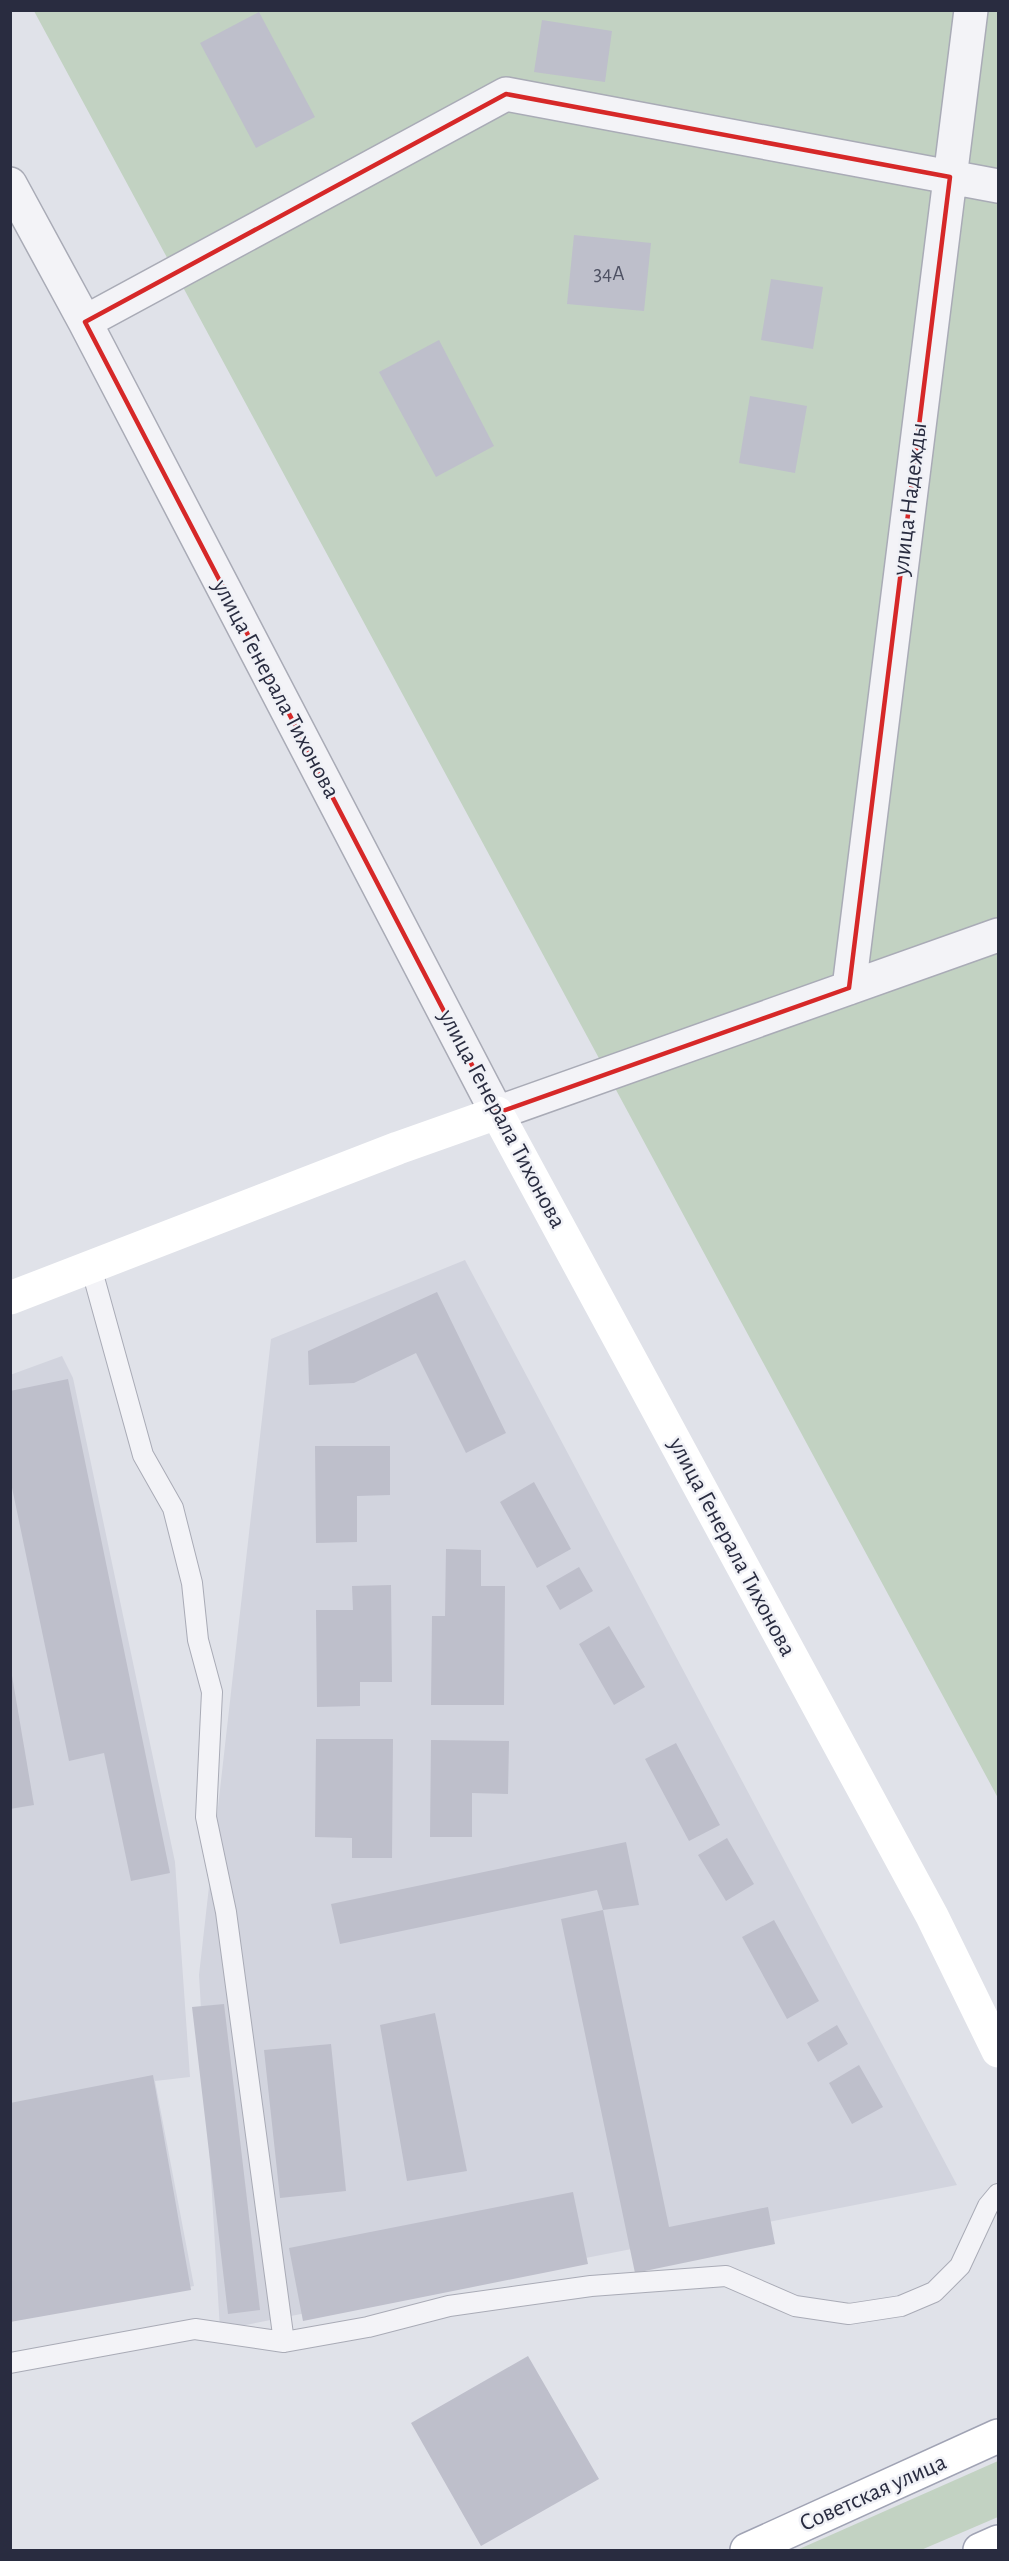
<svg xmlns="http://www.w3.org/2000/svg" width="1009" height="2561" viewBox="0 0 1009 2561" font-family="'Alegreya Sans',sans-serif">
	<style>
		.built { fill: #d2d4de }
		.green { fill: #c2d2c2 }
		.building { fill: #bebfcb }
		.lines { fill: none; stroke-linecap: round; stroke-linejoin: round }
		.lane-casing { stroke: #a9abb6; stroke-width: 22 }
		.street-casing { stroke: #a9abb6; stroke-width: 36 }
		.primary-casing { stroke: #a0a3b4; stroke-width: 36 }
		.lane { stroke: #f3f3f7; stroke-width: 20 }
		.street { stroke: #f3f3f7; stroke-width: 33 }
		.secondary { stroke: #fff; stroke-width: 33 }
		.primary { stroke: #fff; stroke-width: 33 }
		.marked { fill: none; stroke: #d62828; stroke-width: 4.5; stroke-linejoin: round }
		.labels { text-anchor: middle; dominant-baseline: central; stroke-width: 5; stroke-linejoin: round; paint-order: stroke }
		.number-label { font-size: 21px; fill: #4e5163 }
		.street-label { font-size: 24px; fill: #292c40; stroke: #f0f1f6 }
	</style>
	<rect width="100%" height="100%" fill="#e0e2e9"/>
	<path class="built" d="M465,1260L957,2185L220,2330L199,1975L271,1339Z
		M62,1356L73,1378L175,1862L190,2077L155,2081L194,2286L11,2321L10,1375Z"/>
	<path class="green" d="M34,11H998V1798Z
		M998,2461V2517L921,2550H797Z"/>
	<path class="building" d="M259,12L315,117L256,148L200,43Z
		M542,20L612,31L605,82L534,72Z
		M574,235L651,243L644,311L567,304Z
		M771,279L823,287L813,349L761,340Z
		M439,340L494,446L436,477L379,372Z
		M750,396L807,406L795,473L739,463Z
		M437,1292L506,1433L466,1453L416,1353L354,1383L309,1385L308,1351Z
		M68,1379L170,1873L131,1881L104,1753L69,1761L10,1478V1391Z
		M315,1446H390V1495L357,1496V1542L316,1543Z
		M534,1482L571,1549L537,1568L500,1502Z
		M446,1549L481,1550V1586H505L504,1705H431L432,1616H445Z
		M579,1567L593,1591L560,1610L546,1586Z
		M391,1585L392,1682H360V1706L317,1707L316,1610H353L352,1586Z
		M609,1626L645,1687L614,1705L579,1644Z
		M10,1664L34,1805L10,1809Z
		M316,1739H393L392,1858H352V1838L315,1837Z
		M431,1740L509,1741L508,1794L472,1793V1837H430Z
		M676,1743L720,1825L689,1841L645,1759Z
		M727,1838L754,1884L726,1901L698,1855Z
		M626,1842L639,1905L603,1910L597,1890L340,1944L331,1904Z
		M603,1910L669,2227L768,2207L775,2244L635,2273L561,1919Z
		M774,1920L819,2001L787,2019L742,1937Z
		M224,2004L260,2310L228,2314L192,2007Z
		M435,2013L467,2171L407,2181L380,2025Z
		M837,2025L848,2044L818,2062L807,2043Z
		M331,2044L346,2191L280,2198L264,2050Z
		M859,2065L883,2107L852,2124L829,2083Z
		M153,2075L191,2290L10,2322V2103Z
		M573,2192L588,2264L303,2321L289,2248Z
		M528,2356L599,2479L481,2546L411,2423Z"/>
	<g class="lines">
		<defs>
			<path id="lane" d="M91,1267L143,1455L173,1508L192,1583L198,1640L212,1692L206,1817L226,1912L284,2342
				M10,2363L195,2329L284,2342L368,2327L449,2306L591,2286L726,2276L795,2306L849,2314L901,2306L934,2292L960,2266L988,2206L998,2194"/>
			<path id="street" d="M10,184L85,322L497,1113L998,935
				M85,322L506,94L998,186
				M849,988L971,10"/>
			<path id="primary" d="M747,2550L998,2436
				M980,2550L998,2542"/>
		</defs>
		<use href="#lane" class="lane-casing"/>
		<use href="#street" class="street-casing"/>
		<use href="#primary" class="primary-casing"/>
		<use href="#lane" class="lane"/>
		<use href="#street" class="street"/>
		<path class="secondary" d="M10,1298L398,1148L497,1113L932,1916L998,2051"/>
		<use href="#primary" class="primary"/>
	</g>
	<path class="marked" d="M506,94L950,177L849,988L497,1113L85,322Z"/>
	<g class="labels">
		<g class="number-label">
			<text x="609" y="273">34А</text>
		</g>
		<g class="street-label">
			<text transform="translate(910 499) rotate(-83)">улица Надежды</text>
			<text transform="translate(276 689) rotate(62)">улица Генерала Тихонова</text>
			<text transform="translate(502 1119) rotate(62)">улица Генерала Тихонова</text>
			<text transform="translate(732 1547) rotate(62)">улица Генерала Тихонова</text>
			<text transform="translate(873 2493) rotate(-24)">Советская улица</text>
		</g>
	</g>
	<rect width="1009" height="2561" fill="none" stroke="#292c40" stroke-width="24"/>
</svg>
